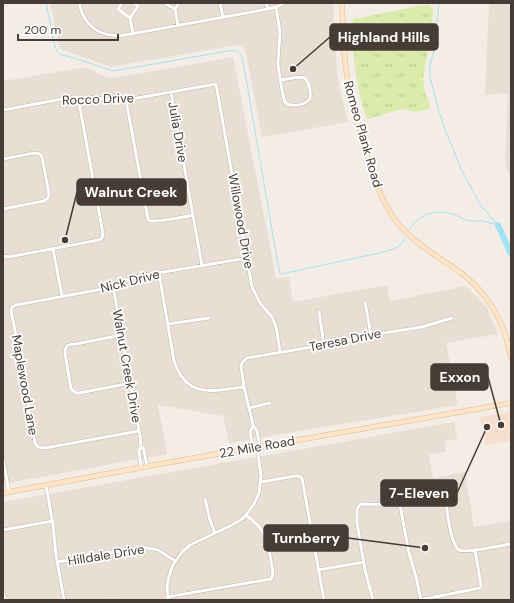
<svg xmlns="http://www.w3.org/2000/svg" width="514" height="603" viewBox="0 0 514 603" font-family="'DM Sans',sans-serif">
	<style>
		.residential { fill: #e8ded4 }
		.commercial { fill: #f7dfd0 }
		.grass { fill: url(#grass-tufts) }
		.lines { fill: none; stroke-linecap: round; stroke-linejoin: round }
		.stream { stroke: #9fe3f4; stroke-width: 1 }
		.river { stroke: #9fe3f4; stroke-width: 6 }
		.street-casing { stroke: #c3b6ab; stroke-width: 4 }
		.secondary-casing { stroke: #daba95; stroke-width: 5.5 }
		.street { stroke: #fff; stroke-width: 3 }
		.secondary { stroke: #ffe5c5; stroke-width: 4.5 }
		.labels { text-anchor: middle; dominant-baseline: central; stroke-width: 3.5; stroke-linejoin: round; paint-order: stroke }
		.street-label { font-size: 13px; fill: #473c35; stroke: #fff }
		.leader { fill: none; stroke: #473c35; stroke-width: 1.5 }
		.callout-dot { fill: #473c35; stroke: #fff; stroke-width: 1.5 }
		.callout { fill: #473c35; stroke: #473c35; stroke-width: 1.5 }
		.callout-label { font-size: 14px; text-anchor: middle; font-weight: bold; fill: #fff }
	</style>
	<defs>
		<pattern id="grass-tufts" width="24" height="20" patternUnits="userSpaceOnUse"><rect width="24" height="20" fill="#dbebac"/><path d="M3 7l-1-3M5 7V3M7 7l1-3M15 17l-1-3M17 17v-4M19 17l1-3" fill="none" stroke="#bdca95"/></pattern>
	</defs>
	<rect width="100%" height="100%" fill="#f4ede6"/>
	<path class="residential" d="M50,3H333L337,72L339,86L348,122L262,137L246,53L243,47L236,45L111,67L60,49Z
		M489,3H511V178L505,164L508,93L485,95Z
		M233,57L276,278L289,277L293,302L387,285L390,301L466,286L487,308L498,334L446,343L458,405L229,443L223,416L158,405L167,454L3,484V81L86,67L98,74L110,78L120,77Z
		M454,422L457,439L445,441L446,452L429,455L433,478L465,472L474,527L511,520V600H3V502Z"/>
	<path class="commercial" d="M511,412V441L485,445L480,417Z"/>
	<path class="grass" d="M425,5H430L433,10L432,28L423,80L425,92L429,102L430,108C425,110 418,113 412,111C408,110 406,109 402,109L368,119L366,118C356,86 352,55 353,21L354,19Z"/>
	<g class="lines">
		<path class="stream" d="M46,3L55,47L57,51L60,54L96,65L112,71L160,63L227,51C237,50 240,50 243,61L277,259L280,273L281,274L379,253L393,249L401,245L405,238
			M439,3L434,51L430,65V77L438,108L446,132L462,171L481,206L498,225
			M409,229C420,214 435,209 453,214C459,216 464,220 470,221C474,222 479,220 483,221C488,222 493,224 498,225"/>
		<path class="river" d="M498,225L511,254"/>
		<defs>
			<path id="street" d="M79,3C84,27 101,38 125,35L268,9L276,7L285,3
				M122,3L118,9L130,18
				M164,3L175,9
				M220,3L223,17
				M266,3L268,9
				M276,7L280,32L278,62C278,69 283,98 285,102C290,108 307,105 310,98C311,95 310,92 310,89C309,84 308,82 305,78L299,77L281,80
				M178,26L175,9L179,3
				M133,34L130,18L138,6L134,3
				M171,92L202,266
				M126,100L148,219L150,221C165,221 179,218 193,215
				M3,110L73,97H86L117,100H126L216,84L252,287L260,303L272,317L275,324L277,332L280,352
				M3,159L34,153L40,154L42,157L49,194L48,198L44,201L3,209
				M53,249L62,296
				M3,256L8,257L99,240L102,238L103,234L78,97
				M159,273L174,361C187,399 212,391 244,387
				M113,286L140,436L141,446L139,451L141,467
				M365,302L371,335
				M319,312L324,345
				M168,324L209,318
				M122,335L76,344C69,344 65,345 65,353L71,389L76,393H79L131,383
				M249,408L270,403
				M253,425L250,432L252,444L257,447
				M139,431L45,448L38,447L35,443L14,325L11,311L12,307L16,305L108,288L134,277L247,258
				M141,446L144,450L147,467
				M3,459L9,492
				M261,482L295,476H298L302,478L324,600
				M46,485L53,525L56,555L64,600
				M205,499L210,520L215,533
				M400,505L409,553L416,577L421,600
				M3,530L53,521
				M57,562L143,547L158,550L175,561
				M318,570L364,562
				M3,590L5,600
				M167,597L271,579L272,577L273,573C270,558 270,541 260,528C256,523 251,519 246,515
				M111,600H114
				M168,600L167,586L169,576L173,565L182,552L190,545L232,525L242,519L246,515L254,504L259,493L261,476L257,447L259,442L257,431L253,425L244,387L241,366C242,362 244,360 247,358L324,345L371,335L422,327L452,318
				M373,600L365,570L357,523V510L359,506L361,504L400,505L438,499H442L446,502C447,512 451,545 459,550C465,554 502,545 511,544
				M419,600L480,588L481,585L475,550"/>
			<path id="secondary" d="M342,3C343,27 343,52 347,75C350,99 358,123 364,146C372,172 379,198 396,221C414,244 438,256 461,273C481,288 497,310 505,334C508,341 509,350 511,357
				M3,493L171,462L511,403"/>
		</defs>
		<use href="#street" class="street-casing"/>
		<use href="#secondary" class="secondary-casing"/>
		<use href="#street" class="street"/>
		<use href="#secondary" class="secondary"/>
	</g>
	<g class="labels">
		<g class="street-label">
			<text transform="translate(98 99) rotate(-2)">Rocco Drive</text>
			<text transform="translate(178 132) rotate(80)">Julia Drive</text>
			<text transform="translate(363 134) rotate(74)">Romeo Plank Road</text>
			<text transform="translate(241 221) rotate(80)">Willowood Drive</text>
			<text transform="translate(130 281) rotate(-14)">Nick Drive</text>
			<text transform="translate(345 340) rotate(-11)">Teresa Drive</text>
			<text transform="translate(127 366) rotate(80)">Walnut Creek Drive</text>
			<text transform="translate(25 385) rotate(80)">Maplewood Lane</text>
			<text transform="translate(257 447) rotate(-10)">22 Mile Road</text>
			<text transform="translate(106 555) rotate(-9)">Hilldale Drive</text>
		</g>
	</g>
	<path class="leader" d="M293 69L330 37M65 240L77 192M501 425L488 377M487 427L457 493M425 548L348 538"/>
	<g class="callout-dot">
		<circle cx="293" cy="69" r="4"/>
		<circle cx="65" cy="240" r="4"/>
		<circle cx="501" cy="425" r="4"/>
		<circle cx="487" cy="427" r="4"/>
		<circle cx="425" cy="548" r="4"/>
	</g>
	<g class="callout">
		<rect x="330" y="24" width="108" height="26" rx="4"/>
		<rect x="77" y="179" width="109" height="26" rx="4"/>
		<rect x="431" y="364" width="57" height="26" rx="4"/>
		<rect x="381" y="480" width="76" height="26" rx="4"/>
		<rect x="264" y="525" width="84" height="26" rx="4"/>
	</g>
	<g class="callout-label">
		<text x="384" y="42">Highland Hills</text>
		<text x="131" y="197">Walnut Creek</text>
		<text x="460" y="382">Exxon</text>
		<text x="419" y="498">7-Eleven</text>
		<text x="306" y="543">Turnberry</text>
	</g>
	<rect width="514" height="603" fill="none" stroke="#473c35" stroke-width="8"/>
	<path d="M18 34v6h100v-6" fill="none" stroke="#473c35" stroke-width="2"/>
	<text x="24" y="34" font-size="12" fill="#473c35" stroke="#ffffff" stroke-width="3" paint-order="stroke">200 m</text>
</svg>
